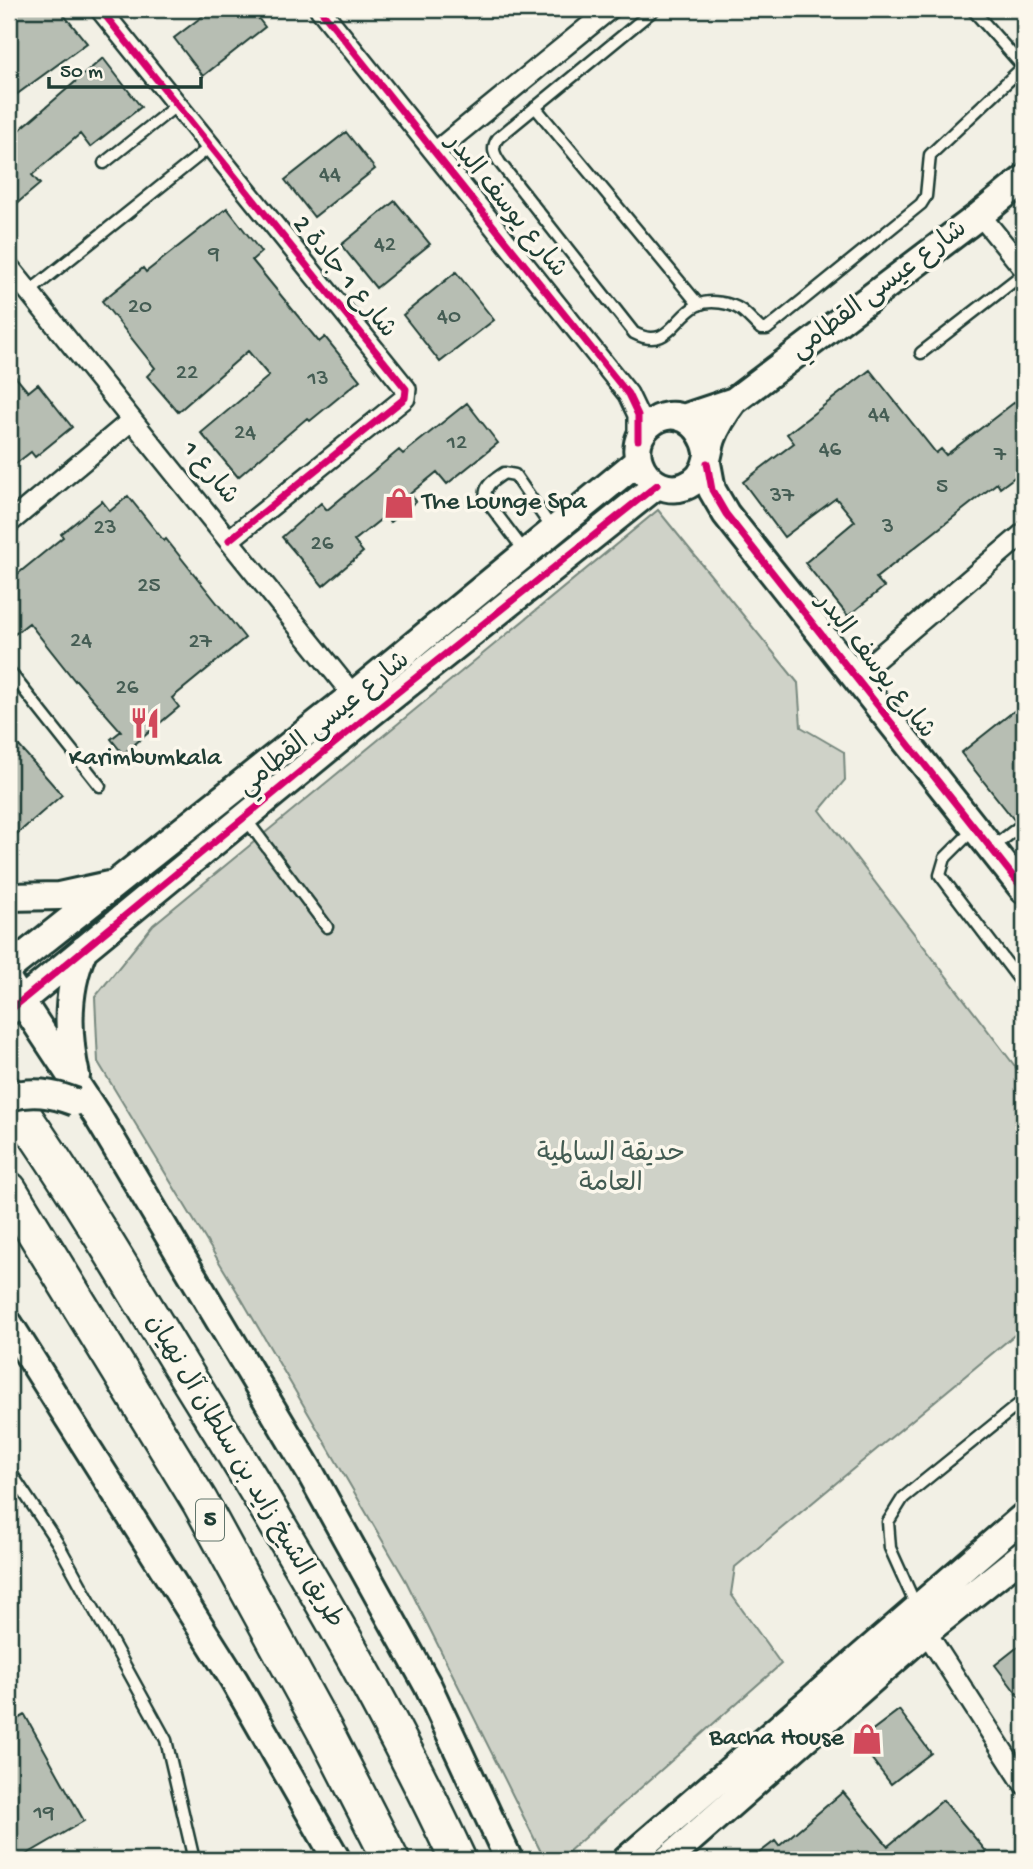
<svg xmlns="http://www.w3.org/2000/svg" width="1033" height="1869" viewBox="0 0 1033 1869" font-family="'Gochi Hand','Playpen Sans Arabic',sans-serif">
	<style>
		.green { fill: #cfd2c8; stroke: #77887e; stroke-width: 2 }
		.building { fill: #b7beb3; stroke: #1f3d34; stroke-width: 2 }
		.lines { fill: none; stroke-linecap: round; stroke-linejoin: round }
		.lane-casing { stroke: #1f3d34; stroke-width: 15 }
		.street-casing { stroke: #1f3d34; stroke-width: 24 }
		.secondary-casing { stroke: #1f3d34; stroke-width: 32 }
		.highway-casing { stroke: #1f3d34; stroke-width: 40 }
		.lane { stroke: #fbf7ec; stroke-width: 10 }
		.street { stroke: #fbf7ec; stroke-width: 19 }
		.secondary { stroke: #fbf7ec; stroke-width: 26 }
		.highway { stroke: #fbf7ec; stroke-width: 35 }
		.secondary-bridge-casing { stroke: #1f3d34; stroke-width: 32; stroke-linecap: butt }
		.secondary-bridge { stroke: #fbf7ec; stroke-width: 26 }
		.cycleway-casing { stroke: #fbf7ec; stroke-width: 11 }
		.cycleway { stroke: #d6006c; stroke-width: 7 }
		.labels { text-anchor: middle; dominant-baseline: central; stroke-width: 7; stroke-linejoin: round; paint-order: stroke }
		.number-label { font-size: 23px; fill: #455d54 }
		.shield { fill: #fbf7ec; stroke: #61756b; stroke-width: 2 }
		.shield-label { font-size: 24px; font-weight: bold; fill: #1f3d34 }
		.street-label { font-size: 26px; fill: #1f3d34; stroke: #fbf7ec }
		.poi-label { font-size: 26px; fill: #1f3d34; stroke: #fbf7ec; text-anchor: start }
		.park-label { font-size: 26px; fill: #425b52; stroke: #fbf7ec }
	</style>
	<rect width="100%" height="100%" fill="#f2f0e5"/>
	<filter id="ink" filterUnits="userSpaceOnUse"><feTurbulence type="fractalNoise" baseFrequency=".0143" numOctaves="2"/><feDisplacementMap in="SourceGraphic" scale="14" xChannelSelector="R" yChannelSelector="G"/><feConvolveMatrix kernelMatrix="1 2 1 2 8 2 1 2 1" color-interpolation-filters="sRGB"/></filter>
	<g filter="url(#ink)">
		<path class="green" d="M658,510L798,683L801,727L844,752L845,780L820,810L1024,1078V1327L735,1567L731,1594L781,1664L559,1860H545L406,1581L241,1298L98,1062L95,997L153,925Z"/>
		<path class="building" d="M19,9H59L87,43L9,100V17Z
			M212,9H251L265,27L203,76L174,38Z
			M103,58L141,107L90,147L80,134L32,175L40,184L9,210V139Z
			M346,132L375,169L314,217L285,180Z
			M395,201L430,244L376,288L341,245Z
			M227,208L261,252L252,260L319,342L325,337L360,380L310,421L307,418L238,477L201,433L269,376L248,351L178,412L147,376L155,368L102,301L143,268L146,272Z
			M456,272L494,320L440,362L403,315Z
			M9,369L28,392L38,384L72,427L35,457L31,452L9,469Z
			M870,370L936,453L941,449L946,455L1024,395V470L1000,488L997,483L876,578L884,587L848,616L805,563L855,521L836,498L784,537L743,482L794,443L787,434Z
			M467,403L498,443L447,484L437,472L410,494L416,501L390,522L385,516L354,541L363,552L323,586L282,537L321,503L327,510L399,450L403,454Z
			M128,496L164,541L166,539L245,638L172,698L179,707L123,754L111,739L121,731L76,680L75,681L29,623L15,634L9,626V581L63,537L61,534L102,501L110,511Z
			M1024,703V816L1015,821L961,753Z
			M19,746L62,795L9,841V755Z
			M1024,1642V1703L995,1665Z
			M899,1710L931,1753L891,1784L858,1741Z
			M25,1715L84,1821L17,1860H9V1724Z
			M843,1792L888,1846L943,1800L986,1851L975,1860H750L775,1841L779,1846Z"/>
		<g class="lines">
			<defs>
				<path id="lane" d="M655,9L498,138C491,148 494,154 500,163L634,333C669,351 674,316 698,305C710,299 731,303 741,310C749,316 754,323 761,329H767L921,204L926,196L930,155L1023,67
					M972,9L1024,68
					M535,107L699,305
					M104,163L177,105
					M29,292L211,146
					M921,353L1024,273
					M526,553L486,500C483,485 493,481 504,473L515,475L553,530
					M9,671L100,786
					M245,818L327,927
					M975,828L945,858L940,875L1024,986
					M992,848L1024,823
					M9,1470L57,1542L166,1740L194,1860
					M917,1608L890,1548L888,1522L903,1498L1024,1400"/>
				<path id="street" d="M100,9L406,389L405,398L229,540
					M320,9L628,394L638,415V440
					M435,152L610,9
					M980,215L1024,269
					M9,267L361,705
					M9,523L132,420
					M855,677L1024,533
					M926,1632L1024,1784"/>
				<path id="secondary" d="M683,418L734,401L980,215L1024,179
					M708,452C703,423 674,403 649,425C617,454 657,507 693,482C708,472 707,454 712,439C717,425 725,413 734,401
					M707,463L712,490L726,514L1024,890
					M9,897L59,896L109,885
					M9,968L353,695L638,461
					M9,982L98,1117L311,1474L428,1686L509,1860
					M9,1011L369,715L657,485
					M76,1076C67,1035 66,989 84,949
					M9,1324L234,1680L337,1860
					M626,1860L1024,1516
					M667,1860L926,1632L1024,1554"/>
				<path id="highway" d="M9,1095C74,1186 131,1285 190,1381C286,1536 381,1694 458,1860
					M9,1190L200,1502L326,1733L391,1860"/>
			</defs>
			<use href="#lane" class="lane-casing"/>
			<use href="#street" class="street-casing"/>
			<use href="#secondary" class="secondary-casing"/>
			<use href="#highway" class="highway-casing"/>
			<use href="#lane" class="lane"/>
			<use href="#street" class="street"/>
			<use href="#secondary" class="secondary"/>
			<use href="#highway" class="highway"/>
			<defs>
				<path id="secondary-bridge" d="M9,1097C32,1090 52,1093 75,1102"/>
			</defs>
			<use href="#secondary-bridge" class="secondary-bridge-casing"/>
			<use href="#secondary-bridge" class="secondary-bridge"/>
			<defs>
				<path id="cycleway" d="M100,9L406,389L405,398L229,540
					M320,9L628,394L638,415V440
					M707,463L712,490L726,514L1024,890
					M9,1011L369,715L657,485"/>
			</defs>
			<use href="#cycleway" class="cycleway-casing"/>
			<use href="#cycleway" class="cycleway"/>
		</g>
	</g>
	<defs>
		<symbol id="shop-bare" viewBox="-9 -9 18 18"><path d="M-5-2.5h2.3a2.7 3.5 0 0 1 5.4 0H5L5.5 6h-11ZM-1.5-2.5h3a1.5 2.3 0 0 0-3 0Z" fill="#d1495b" stroke="#fbf7ec" stroke-width="2.5" paint-order="stroke"/></symbol>
		<symbol id="restaurant-bare" viewBox="-9 -9 18 18"><path d="M-5-6h1v4h1v-4h1v4h1v-4h1v5L-1.5 .5V6h-2V.5L-5-1ZM5-6V6H3V1.5H1.5Q1.5-4 5-6Z" fill="#d1495b" stroke="#fbf7ec" stroke-width="2.5" paint-order="stroke"/></symbol>
	</defs>
	<g fill-rule="evenodd">
		<use href="#shop-bare" x="377" y="481" width="44" height="44"/>
		<use href="#restaurant-bare" x="123" y="701" width="44" height="44"/>
		<use href="#shop-bare" x="845" y="1717" width="44" height="44"/>
	</g>
	<g class="labels">
		<g class="number-label">
			<text x="330" y="175">44</text>
			<text x="385" y="245">42</text>
			<text x="214" y="254">9</text>
			<text x="140" y="307">20</text>
			<text x="449" y="317">40</text>
			<text x="187" y="373">22</text>
			<text x="318" y="379">13</text>
			<text x="879" y="415">44</text>
			<text x="245" y="433">24</text>
			<text x="457" y="443">12</text>
			<text x="830" y="450">46</text>
			<text x="1000" y="455">7</text>
			<text x="942" y="487">5</text>
			<text x="782" y="496">37</text>
			<text x="888" y="527">3</text>
			<text x="105" y="528">23</text>
			<text x="322" y="544">26</text>
			<text x="149" y="586">25</text>
			<text x="81" y="641">24</text>
			<text x="200" y="642">27</text>
			<text x="127" y="688">26</text>
			<text x="44" y="1813">19</text>
		</g>
		<rect class="shield" x="196" y="1499.5" width="28" height="41" rx="5"/>
		<g class="shield-label">
			<text x="210" y="1520">5</text>
		</g>
		<g class="street-label">
			<text transform="translate(505 207) rotate(51)">شارع يوسف البدر</text>
			<text transform="translate(343 278) rotate(51)">شارع 1 جادة 2</text>
			<text transform="translate(880 291) rotate(-37)">شارع عيسى القطامي</text>
			<text transform="translate(209 474) rotate(51)">شارع 1</text>
			<text transform="translate(874 667) rotate(52)">شارع يوسف البدر</text>
			<text transform="translate(325 725) rotate(-39)">شارع عيسى القطامي</text>
			<text transform="translate(243 1472) rotate(59)">طريق الشيخ زايد بن سلطان آل نهيان</text>
		</g>
		<g class="poi-label">
			<text x="422" y="503">The Lounge Spa</text>
			<text x="145" y="759" text-anchor="middle">Karimbumkala</text>
			<text x="844" y="1739" text-anchor="end">Bacha House</text>
		</g>
		<g class="park-label">
			<text x="611" y="1155">حديقة السالمية<tspan x="611" dy="30">العامة</tspan></text>
		</g>
	</g>
	<rect width="1033" height="1869" fill="none" stroke="#fbf7ec" stroke-width="35"/>
	<rect x="18" y="18" width="998" height="1834" fill="none" stroke="#1f3d34" stroke-width="2.5" filter="url(#ink)"/>
	<path d="M49 77v10h152v-10" fill="none" stroke="#1f3d34" stroke-width="3.5"/>
	<text x="60" y="77" font-size="21" fill="#1f3d34" stroke="#fbf7ec" stroke-width="5" paint-order="stroke">50 m</text>
</svg>
